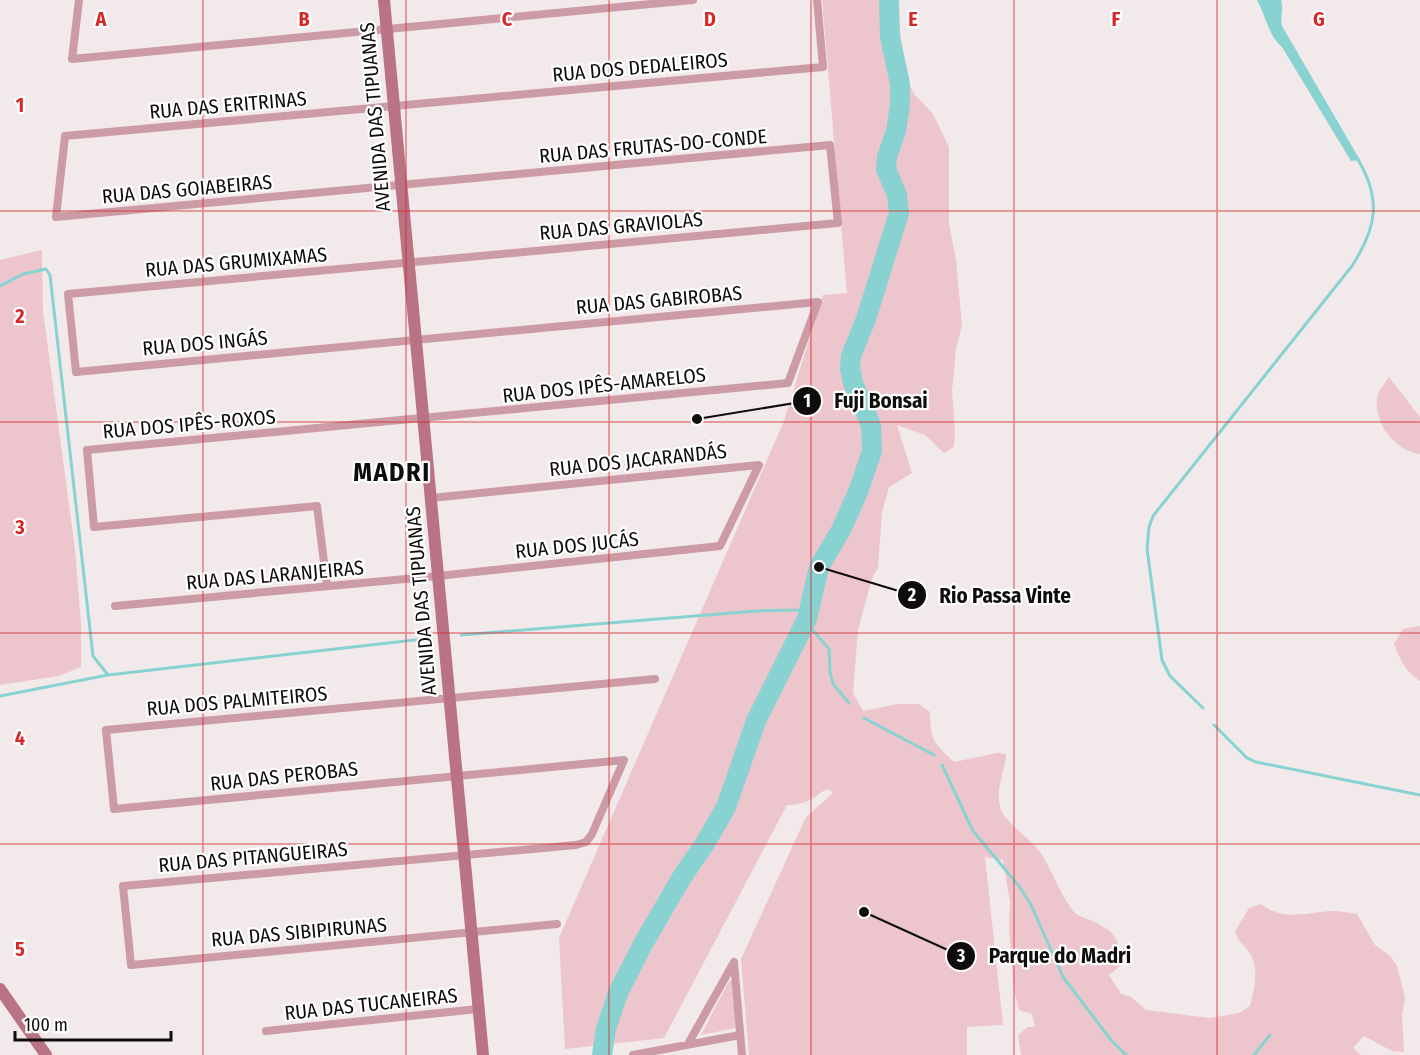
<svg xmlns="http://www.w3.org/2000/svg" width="1420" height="1055" viewBox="0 0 1420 1055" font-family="'Fira Sans Condensed',sans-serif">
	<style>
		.green { fill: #edc5cd }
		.water { fill: #88d3d1 }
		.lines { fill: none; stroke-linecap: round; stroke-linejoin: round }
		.stream { stroke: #88d3d1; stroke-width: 3 }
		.river { stroke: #88d3d1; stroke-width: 20 }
		.minor { stroke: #cc9ba5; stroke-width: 8 }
		.secondary { stroke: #b97384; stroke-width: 12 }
		.grid { fill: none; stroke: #d62828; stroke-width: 1.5; stroke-opacity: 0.55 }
		.labels { text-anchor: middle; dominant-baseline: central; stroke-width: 4.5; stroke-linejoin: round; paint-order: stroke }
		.street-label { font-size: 20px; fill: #0f0c0c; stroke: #fff }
		.district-label { font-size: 26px; font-weight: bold; letter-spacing: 1.5px; fill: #0f0c0c; stroke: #fff }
		.grid-label { font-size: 20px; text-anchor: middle; font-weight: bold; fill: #d62828; stroke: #fff; stroke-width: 4.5; stroke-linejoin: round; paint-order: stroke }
		.leader { fill: none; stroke: #0f0c0c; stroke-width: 2 }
		.callout-dot { fill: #0f0c0c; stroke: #fff; stroke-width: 2 }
		.mark-label { font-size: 18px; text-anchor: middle; font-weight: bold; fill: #fff }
		.callout-label { font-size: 21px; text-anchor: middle; font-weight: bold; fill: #0f0c0c; stroke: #fff; stroke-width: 4.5; stroke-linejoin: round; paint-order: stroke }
	</style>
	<rect width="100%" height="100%" fill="#f2e9ea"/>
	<path class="green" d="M822,0H897L904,74L914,94L933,114L949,147V224L956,260L962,325L956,349L952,391L955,433L954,447L944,453L925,435L897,425L912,473L889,487L882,512L878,568L872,578L858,630L853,693L863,711L898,704H919L930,712C930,741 934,743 954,762L997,753L1006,754C1005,774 993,792 1002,812C1007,823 1031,840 1040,852C1053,871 1060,895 1074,912C1078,916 1085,918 1090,920C1115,931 1120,938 1121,965L1109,975L1121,994L1131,997L1146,1010L1210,1018L1239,1013L1250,1006C1254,989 1260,968 1249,952C1244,944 1238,942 1235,932L1249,908L1261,904C1284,922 1307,912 1333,911C1341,911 1349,913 1357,914L1375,945L1390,956L1397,966L1405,997L1402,1015L1404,1052L1392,1051L1364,1036L1353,1048L1361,1055H1021L1018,1035L1028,1027H1035L1032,1014L1019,1010L1014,990L1009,929L1010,902L1003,860L985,857L1003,1025L967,1027V1055H749L741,959L806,817L833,793L829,789C821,791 818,795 812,799C804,803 796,805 787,805L664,1038L565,1049L559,938L784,421L823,295L847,293Z
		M42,250L43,311L75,549L81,624V667L59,676L0,685V260Z
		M1389,377L1420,417V454C1394,451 1371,420 1378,394C1380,388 1386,382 1389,377Z
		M1420,626V681C1406,673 1400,659 1394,644L1403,629Z
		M729,981H732L736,1028L701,1035Z"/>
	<path class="water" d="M1257,0H1281C1284,10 1280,18 1282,26L1360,160L1351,161L1282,47C1268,35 1266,16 1257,0Z"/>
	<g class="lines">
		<path class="stream" d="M0,286L23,274L46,269L50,275L93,656L108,675
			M807,619L810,627L829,649L830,672L833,684L849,703
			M461,635L756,611L799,610L811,604
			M0,696L108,675L432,638
			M1203,708L1170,676L1162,660L1147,549L1149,527L1153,516L1352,266C1377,227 1382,199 1357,158
			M864,718L934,755
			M1214,725L1247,758L1256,762L1420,795
			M942,765L973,831L1019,886L1031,905L1063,977L1111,1040L1126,1055
			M1254,1055L1270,1035"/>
		<path class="river" d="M602,1055L606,1029L618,993L643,944L682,877L706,842L726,807L756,721L807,619L819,567L841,530L858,492L872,451L871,425L853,383L850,368L851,356L866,319L899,213L897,195L886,169L887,157L896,131L900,105V84L890,37L889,0"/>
		<path class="minor" d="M79,0L72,59L693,0
			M327,586L317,506L94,527L87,450L788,383L818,302L76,372L68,294L838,223L830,145L56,217L65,136L823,67L817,0
			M115,606L438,576L720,546L759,465L431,498
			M557,924L131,965L123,886L576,845L586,842L592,834L624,760L114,809L106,730L655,679
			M734,963L742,1055
			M266,1031L478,1009
			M688,1044L734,962
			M633,1055L740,1035"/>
		<path class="secondary" d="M384,0L483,1055
			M0,989L46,1055"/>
	</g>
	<path class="grid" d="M203,0V1055M406,0V1055M609,0V1055M811,0V1055M1014,0V1055M1217,0V1055M0,211H1420M0,422H1420M0,633H1420M0,844H1420"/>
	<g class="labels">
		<g class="street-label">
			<text transform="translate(640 67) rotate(-5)">RUA DOS DEDALEIROS</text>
			<text transform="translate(228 105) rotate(-5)">RUA DAS ERITRINAS</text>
			<text transform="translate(375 117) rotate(-95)">AVENIDA DAS TIPUANAS</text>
			<text transform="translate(653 146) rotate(-5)">RUA DAS FRUTAS-DO-CONDE</text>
			<text transform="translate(187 189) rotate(-5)">RUA DAS GOIABEIRAS</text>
			<text transform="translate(621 226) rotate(-5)">RUA DAS GRAVIOLAS</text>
			<text transform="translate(236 262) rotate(-5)">RUA DAS GRUMIXAMAS</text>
			<text transform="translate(659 300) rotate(-5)">RUA DAS GABIROBAS</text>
			<text transform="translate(205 343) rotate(-5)">RUA DOS INGÁS</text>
			<text transform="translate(604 385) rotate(-6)">RUA DOS IPÊS-AMARELOS</text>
			<text transform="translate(189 424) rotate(-5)">RUA DOS IPÊS-ROXOS</text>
			<text transform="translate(638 460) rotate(-6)">RUA DOS JACARANDÁS</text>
			<text transform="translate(577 545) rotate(-6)">RUA DOS JUCÁS</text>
			<text transform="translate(275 575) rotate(-5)">RUA DAS LARANJEIRAS</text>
			<text transform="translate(421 601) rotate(-95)">AVENIDA DAS TIPUANAS</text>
			<text transform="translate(237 701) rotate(-5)">RUA DOS PALMITEIROS</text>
			<text transform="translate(284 776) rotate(-6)">RUA DAS PEROBAS</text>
			<text transform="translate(253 857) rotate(-5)">RUA DAS PITANGUEIRAS</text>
			<text transform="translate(299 932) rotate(-5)">RUA DAS SIBIPIRUNAS</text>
			<text transform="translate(371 1004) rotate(-6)">RUA DAS TUCANEIRAS</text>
		</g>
		<g class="district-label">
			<text x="392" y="472">MADRI</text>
		</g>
	</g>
	<g class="grid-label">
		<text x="101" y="26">A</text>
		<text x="304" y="26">B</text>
		<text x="507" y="26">C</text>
		<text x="710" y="26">D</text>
		<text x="913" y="26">E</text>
		<text x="1116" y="26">F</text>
		<text x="1319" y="26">G</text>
		<text x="20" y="112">1</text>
		<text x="20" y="323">2</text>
		<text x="20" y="534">3</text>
		<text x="20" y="745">4</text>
		<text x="20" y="956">5</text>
	</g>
	<path class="leader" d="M697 419L807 401M819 567L912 595M864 912L961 956"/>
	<g class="callout-dot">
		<circle cx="697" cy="419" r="6"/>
		<circle cx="819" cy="567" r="6"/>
		<circle cx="864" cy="912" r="6"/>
		<circle cx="807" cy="401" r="15"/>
		<circle cx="912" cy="595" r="15"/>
		<circle cx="961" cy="956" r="15"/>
	</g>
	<g class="mark-label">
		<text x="807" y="407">1</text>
		<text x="912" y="601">2</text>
		<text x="961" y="962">3</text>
	</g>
	<g class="callout-label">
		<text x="881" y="408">Fuji Bonsai</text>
		<text x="1005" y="603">Rio Passa Vinte</text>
		<text x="1060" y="963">Parque do Madri</text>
	</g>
	<path d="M15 1031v9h156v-9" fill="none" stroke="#0f0c0c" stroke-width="3"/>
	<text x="24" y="1031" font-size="18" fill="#0f0c0c" stroke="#ffffff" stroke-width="4.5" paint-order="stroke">100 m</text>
</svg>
